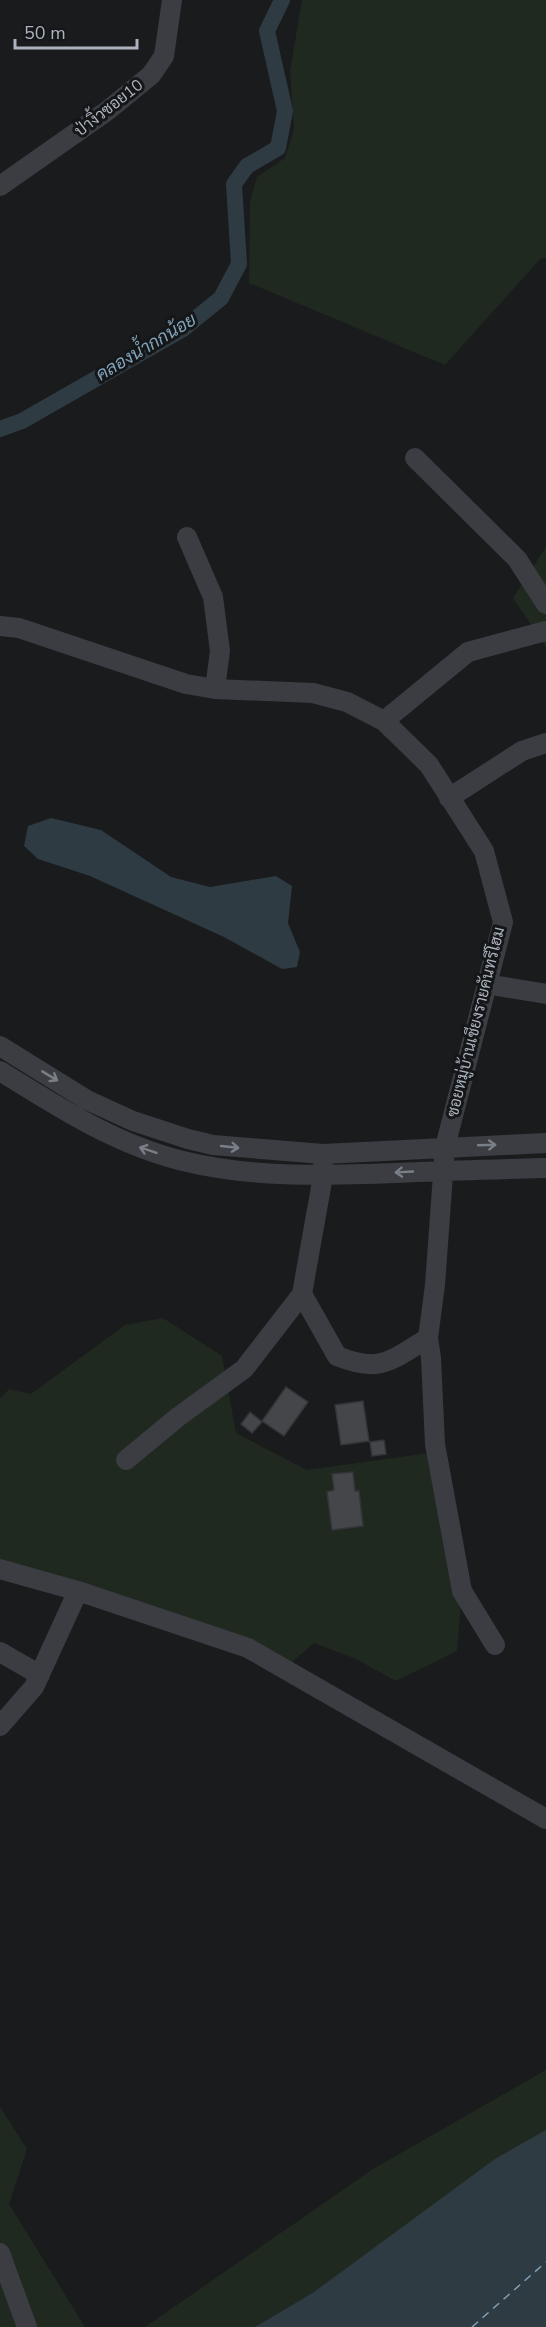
<svg xmlns="http://www.w3.org/2000/svg" width="546" height="2327" viewBox="0 0 546 2327" font-family="'Nunito Sans',Sarabun,sans-serif">
	<style>
		.green { fill: #202920 }
		.water { fill: #2f3b43 }
		.lines { fill: none; stroke-linecap: round; stroke-linejoin: round }
		.canal { stroke: #2f3b43; stroke-width: 16 }
		.ferry { stroke: #81a3ba; stroke-width: 1.5; stroke-dasharray: 8 6; stroke-linecap: butt }
		.building { fill: #44464a; stroke: #343539; stroke-width: 1.5 }
		.minor { stroke: #3b3d43; stroke-width: 20 }
		.oneway { stroke: #797e87 }
		.labels { text-anchor: middle; dominant-baseline: central; stroke-width: 6; stroke-linejoin: round; paint-order: stroke }
		.street-label { font-size: 16px; fill: #acb3be; stroke: #151618 }
		.water-label { font-size: 18px; font-style: italic; fill: #81a3ba; stroke: #151618 }
	</style>
	<rect width="100%" height="100%" fill="#1a1b1d"/>
	<path class="green" d="M302,0H546V258H541L445,365L249,283L250,201L257,177L285,158L294,129L290,71Z
		M546,547V647L513,598Z
		M163,1318L222,1356L236,1433L307,1470L436,1452L462,1591L457,1651L396,1681L356,1659L314,1643L284,1669L0,1569V1398L9,1389L31,1394L125,1325Z
		M546,2070V2142L314,2292L255,2327H145L373,2169Z
		M0,2107L27,2149L9,2204L85,2327H0Z"/>
	<path class="water" d="M51,818L101,830L171,877L210,887L276,876L292,886L288,923L300,952L297,967L282,969L224,937L90,876L38,859L24,846L28,826Z
		M546,2130V2327H255L314,2292L495,2159Z"/>
	<g class="lines">
		<path class="canal" d="M0,429L22,421L183,329L221,298L239,264L234,184L247,166L278,148L285,111L267,31L282,0"/>
		<path class="ferry" d="M472,2327L546,2262"/>
	</g>
	<path class="building" d="M286,1387L308,1402L284,1436L262,1421Z
		M363,1401L369,1441L341,1445L335,1405Z
		M250,1412L262,1422L252,1433L241,1424Z
		M384,1440L386,1454L372,1456L370,1442Z
		M353,1472L355,1491H359L363,1526L332,1530L327,1492L334,1490L332,1474Z"/>
	<g class="lines">
		<path class="minor" d="M0,186L107,111L151,75L164,56L172,0
			M415,458L517,559L546,604
			M187,537L213,597L220,651L215,689
			M0,626L19,628L186,684L215,689L313,693L347,702L384,721L429,765L484,851L503,922L445,1147L435,1285L428,1338L431,1358L435,1444L462,1591L495,1645
			M384,721L468,652L546,631
			M449,798L522,751L546,743
			M486,984L546,994
			M0,1046L87,1100L133,1121L188,1139L213,1145L323,1154L546,1143
			M0,1071C58,1107 116,1145 183,1161C260,1180 341,1175 419,1172C461,1170 504,1169 546,1168
			M323,1164V1176L302,1294L337,1356C381,1374 391,1360 428,1338
			M126,1460L178,1417L244,1369L302,1294
			M0,1569L78,1591L248,1648L546,1819
			M0,1652L40,1675
			M0,1726L34,1687L78,1591
			M0,2253L27,2327"/>
	</g>
	<defs><path id="oneway-shaft" d="M-6 0H5M1.5-3L5.5 0L1.5 3" fill="none" stroke-width="1.6" stroke-linecap="round" stroke-linejoin="round" transform="scale(1.5)"/></defs>
	<g class="oneway">
		<use href="#oneway-shaft" transform="translate(50 1076) rotate(31)"/>
		<use href="#oneway-shaft" transform="translate(487 1145) rotate(-2)"/>
		<use href="#oneway-shaft" transform="translate(230 1147) rotate(6)"/>
		<use href="#oneway-shaft" transform="translate(148 1150) rotate(-162)"/>
		<use href="#oneway-shaft" transform="translate(404 1172) rotate(177)"/>
	</g>
	<g class="labels">
		<g class="street-label">
			<text transform="translate(109 108) rotate(-38)">ป่างิ้วซอย10</text>
			<text transform="translate(476 1022) rotate(-76)">ซอยหมู่บ้านเชียงรายคันทรีโฮม</text>
		</g>
		<g class="water-label">
			<text transform="translate(146 347) rotate(-31)">คลองน้ำกกน้อย</text>
		</g>
	</g>
	<path d="M15 39v9h122v-9" fill="none" stroke="#acb3be" stroke-width="3"/>
	<text x="24" y="39" font-size="18" fill="#acb3be" stroke="#151618" stroke-width="4.5" paint-order="stroke">50 m</text>
</svg>
